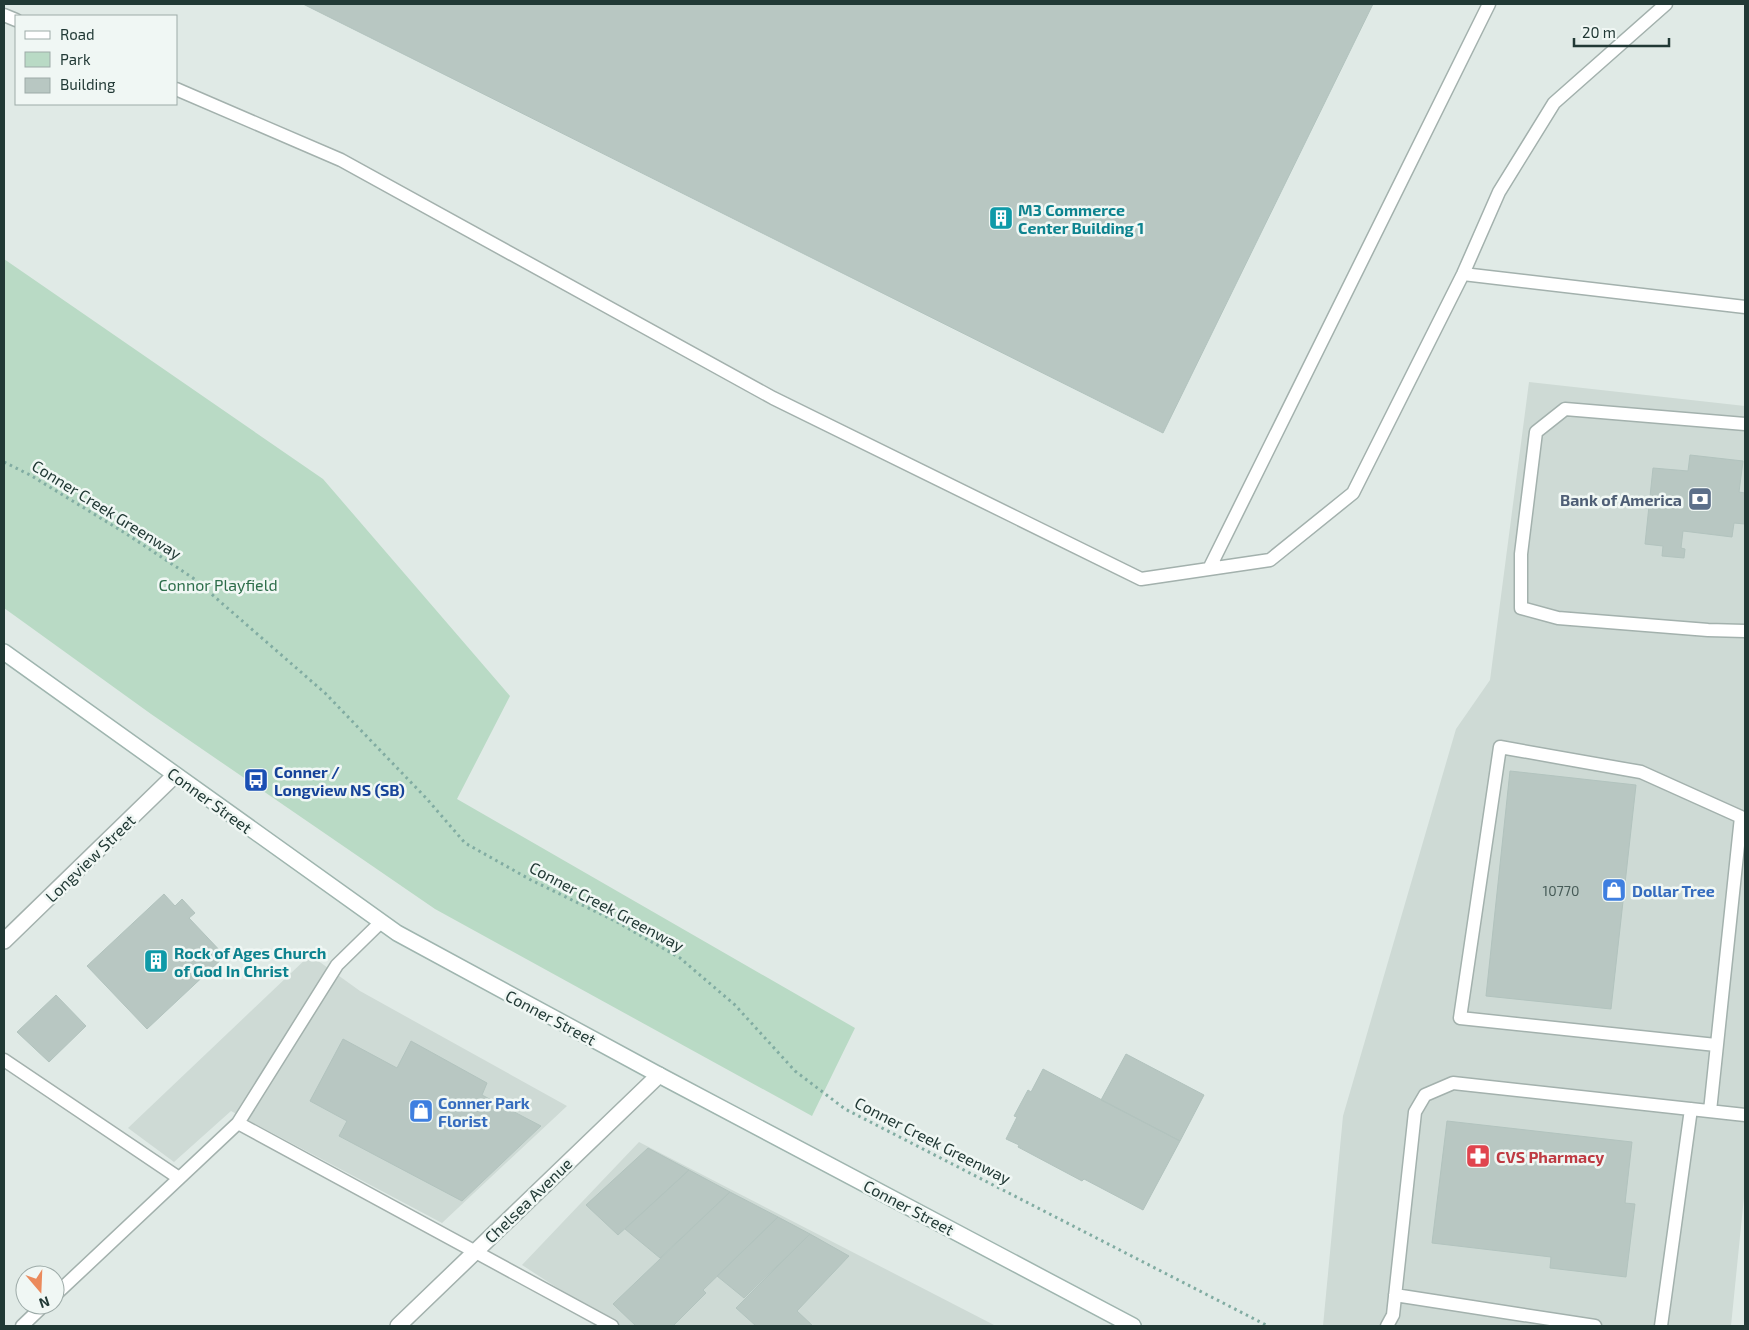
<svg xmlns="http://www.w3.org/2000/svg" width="1749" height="1330" viewBox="0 0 1749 1330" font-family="'Exo 2',sans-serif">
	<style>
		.built { fill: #cedad5 }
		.green { fill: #b9dac5 }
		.building { fill: #b8c7c2; stroke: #b2c3be }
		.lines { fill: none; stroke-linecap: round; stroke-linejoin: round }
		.lane-casing { stroke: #a3b1ad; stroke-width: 15 }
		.street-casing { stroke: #a3b1ad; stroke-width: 18 }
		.secondary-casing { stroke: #9fb5af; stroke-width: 18 }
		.path { stroke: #81aca2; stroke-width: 3; stroke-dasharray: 2.5 4; stroke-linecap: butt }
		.lane { stroke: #fff; stroke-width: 12 }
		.street { stroke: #fff; stroke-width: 15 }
		.secondary { stroke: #fff; stroke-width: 15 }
		.labels { text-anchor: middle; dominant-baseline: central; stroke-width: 5; stroke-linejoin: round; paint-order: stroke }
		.number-label { font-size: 14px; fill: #475c58 }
		.culture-label { font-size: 16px; font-weight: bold; fill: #0d838f; stroke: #f0f7f4; text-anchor: start }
		.service-label { font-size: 16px; font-weight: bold; fill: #4e5e75; stroke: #f0f7f4; text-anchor: end }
		.street-label { font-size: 16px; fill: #213935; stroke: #f0f7f4 }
		.park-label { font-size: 16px; fill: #2e6e4b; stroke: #f0f7f4 }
		.transit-label { font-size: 16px; font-weight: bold; fill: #164399; stroke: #f0f7f4; text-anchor: start }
		.shop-label { font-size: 16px; font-weight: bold; fill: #366cbe; stroke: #f0f7f4; text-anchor: start }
		.health-label { font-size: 16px; font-weight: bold; fill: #be3a42; stroke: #f0f7f4; text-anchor: start }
	</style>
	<rect width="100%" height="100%" fill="#e0eae6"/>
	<path class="built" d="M1529,382L1745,406V1187L1731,1326H1323L1343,1116L1456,729L1490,680Z
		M310,955L360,991L567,1106L442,1223L231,1111L174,1162L128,1128Z
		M639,1142L996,1326H616L522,1265Z"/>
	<path class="green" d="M4,259L323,479L510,696L457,799L855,1028L812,1116L435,909L151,714L4,608Z"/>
	<path class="building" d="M303,4H1373L1163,433Z
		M1690,455L1743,461L1739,492L1745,493V524L1734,523L1732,537L1683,531L1681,548L1685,549L1684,558L1662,556L1663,546L1645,544L1653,468L1688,471Z
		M1510,771L1636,785L1611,1009L1486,996Z
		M164,894L175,906L182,899L195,913L189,918L225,956L147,1029L87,966Z
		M56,995L86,1026L49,1062L17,1032Z
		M343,1039L397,1068L411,1041L487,1083L482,1095L541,1126L462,1201L339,1136L347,1121L310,1101Z
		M1126,1054L1204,1095L1180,1141L1101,1100Z
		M1043,1069L1180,1141L1143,1210L1084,1179L1082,1181L1018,1147L1019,1145L1006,1139L1017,1117L1014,1116L1028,1090L1031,1092Z
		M1447,1121L1632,1142L1625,1203L1635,1204L1626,1277L1550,1268L1551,1257L1432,1243Z
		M648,1148L689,1170L618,1235L586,1205Z
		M689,1170L730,1192L660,1258L625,1229Z
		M730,1192L778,1217L703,1290L706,1293L673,1326H636L613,1304Z
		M778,1217L810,1234L744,1298L717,1276Z
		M810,1234L849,1256L797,1311L813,1326H756L736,1308Z"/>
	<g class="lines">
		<defs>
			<path id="lane" d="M4,15L16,20
				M176,89L341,160L773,398L1141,579L1270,560L1353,493L1463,274L1499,192L1554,103L1666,4
				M1463,274L1745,307
				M1745,424L1565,409L1536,432L1521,554V608L1558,618L1708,630L1745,631
				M1209,569L1489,4
				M4,1060L179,1178
				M1710,1111L1741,817L1641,772L1500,747L1460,1018L1716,1045
				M238,1123L612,1326
				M55,1295L238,1123L337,965L381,922
				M1395,1295L1595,1326
				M22,1326L44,1305
				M1387,1326L1393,1315L1415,1112L1425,1095L1453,1083L1745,1115
				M1661,1326L1691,1109"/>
			<path id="street" d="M4,941L175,775
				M398,1326L659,1075"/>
			<path id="secondary" d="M4,652L397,933L659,1075L1133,1326"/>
		</defs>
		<use href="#lane" class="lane-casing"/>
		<use href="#street" class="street-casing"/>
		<use href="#secondary" class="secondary-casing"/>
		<path class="path" d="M4,462L30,475L125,533L193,578L325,693L427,799L465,843L531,880L615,921L680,958L735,1005L795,1071L845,1109L1268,1326"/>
		<use href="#lane" class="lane"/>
		<use href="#street" class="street"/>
		<use href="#secondary" class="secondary"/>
	</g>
	<defs>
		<symbol id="building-square" viewBox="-11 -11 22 22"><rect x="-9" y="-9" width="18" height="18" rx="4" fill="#0f9aa8" stroke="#f0f7f4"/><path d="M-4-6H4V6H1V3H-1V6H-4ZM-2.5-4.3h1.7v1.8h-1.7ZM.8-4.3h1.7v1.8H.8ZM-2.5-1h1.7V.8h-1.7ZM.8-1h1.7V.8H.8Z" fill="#fff"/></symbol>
		<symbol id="bank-square" viewBox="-11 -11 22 22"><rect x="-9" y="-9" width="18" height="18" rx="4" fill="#5c6f8a" stroke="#f0f7f4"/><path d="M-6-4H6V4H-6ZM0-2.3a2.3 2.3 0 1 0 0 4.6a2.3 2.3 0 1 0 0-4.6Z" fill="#fff"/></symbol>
		<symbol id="bus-square" viewBox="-11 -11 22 22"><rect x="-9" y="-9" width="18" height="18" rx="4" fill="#1a4fb4" stroke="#f0f7f4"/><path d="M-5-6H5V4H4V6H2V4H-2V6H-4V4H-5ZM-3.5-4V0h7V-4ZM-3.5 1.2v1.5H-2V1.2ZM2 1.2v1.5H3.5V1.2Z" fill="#fff"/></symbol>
		<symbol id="shop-square" viewBox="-11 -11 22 22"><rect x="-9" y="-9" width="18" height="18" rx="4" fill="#3f7fe0" stroke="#f0f7f4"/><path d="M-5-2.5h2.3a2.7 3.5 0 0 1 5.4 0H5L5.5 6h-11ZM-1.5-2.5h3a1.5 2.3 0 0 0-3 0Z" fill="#fff"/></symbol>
		<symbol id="pharmacy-square" viewBox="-11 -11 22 22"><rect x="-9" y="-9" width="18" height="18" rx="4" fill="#e0444e" stroke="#f0f7f4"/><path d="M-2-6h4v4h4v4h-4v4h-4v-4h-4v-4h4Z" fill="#fff"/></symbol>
	</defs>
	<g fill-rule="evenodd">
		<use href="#building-square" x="987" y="204" width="28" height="28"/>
		<use href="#bank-square" x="1686" y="485" width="28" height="28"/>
		<use href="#bus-square" x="242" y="766" width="28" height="28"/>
		<use href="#shop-square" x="1600" y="876" width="28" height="28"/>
		<use href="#building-square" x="142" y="947" width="28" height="28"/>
		<use href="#shop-square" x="407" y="1097" width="28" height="28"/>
		<use href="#pharmacy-square" x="1464" y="1142" width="28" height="28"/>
	</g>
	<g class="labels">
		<g class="number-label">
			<text x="1561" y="890">10770</text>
		</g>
		<g class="culture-label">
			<text x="1018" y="209">M3 Commerce<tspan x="1018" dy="18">Center Building 1</tspan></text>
			<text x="174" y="952">Rock of Ages Church<tspan x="174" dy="18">of God In Christ</tspan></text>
		</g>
		<g class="service-label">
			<text x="1682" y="499">Bank of America</text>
		</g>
		<g class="street-label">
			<text transform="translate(107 509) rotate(32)">Conner Creek Greenway</text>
			<text transform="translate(210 800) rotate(36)">Conner Street</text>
			<text transform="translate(90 858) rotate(-44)">Longview Street</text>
			<text transform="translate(607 906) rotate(28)">Conner Creek Greenway</text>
			<text transform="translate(551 1017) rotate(28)">Conner Street</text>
			<text transform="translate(933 1140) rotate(27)">Conner Creek Greenway</text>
			<text transform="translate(528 1200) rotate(-44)">Chelsea Avenue</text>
			<text transform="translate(909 1207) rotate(28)">Conner Street</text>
		</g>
		<g class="park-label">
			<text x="218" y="584">Connor Playfield</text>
		</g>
		<g class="transit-label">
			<text x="274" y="771">Conner /<tspan x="274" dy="18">Longview NS (SB)</tspan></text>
		</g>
		<g class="shop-label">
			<text x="1632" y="890">Dollar Tree</text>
			<text x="438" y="1102">Conner Park<tspan x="438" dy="18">Florist</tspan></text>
		</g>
		<g class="health-label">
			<text x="1496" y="1156">CVS Pharmacy</text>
		</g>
	</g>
	<rect width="1749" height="1330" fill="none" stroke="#213935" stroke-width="10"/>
	<rect x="15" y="15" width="162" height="90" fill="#f0f7f4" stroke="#9daba8"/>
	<rect x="25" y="31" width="25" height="8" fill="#ffffff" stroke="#9daba8"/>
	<text x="60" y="40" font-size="15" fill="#213935">Road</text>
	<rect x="25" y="52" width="25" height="15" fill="#b9dac5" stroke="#9daba8"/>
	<text x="60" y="65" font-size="15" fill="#213935">Park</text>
	<rect x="25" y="78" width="25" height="15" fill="#b8c7c2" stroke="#9daba8"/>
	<text x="60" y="90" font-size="15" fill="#213935">Building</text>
	<g transform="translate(40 1290) rotate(161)"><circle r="24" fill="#f0f7f4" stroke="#9daba8"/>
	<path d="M0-4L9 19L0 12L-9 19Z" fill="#eb8a5c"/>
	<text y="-8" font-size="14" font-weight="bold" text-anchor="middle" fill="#213935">N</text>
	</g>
	<path d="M1574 38v8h95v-8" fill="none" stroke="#213935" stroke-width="2.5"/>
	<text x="1582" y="38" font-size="15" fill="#213935" stroke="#f0f7f4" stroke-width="4" paint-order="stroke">20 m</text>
</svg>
